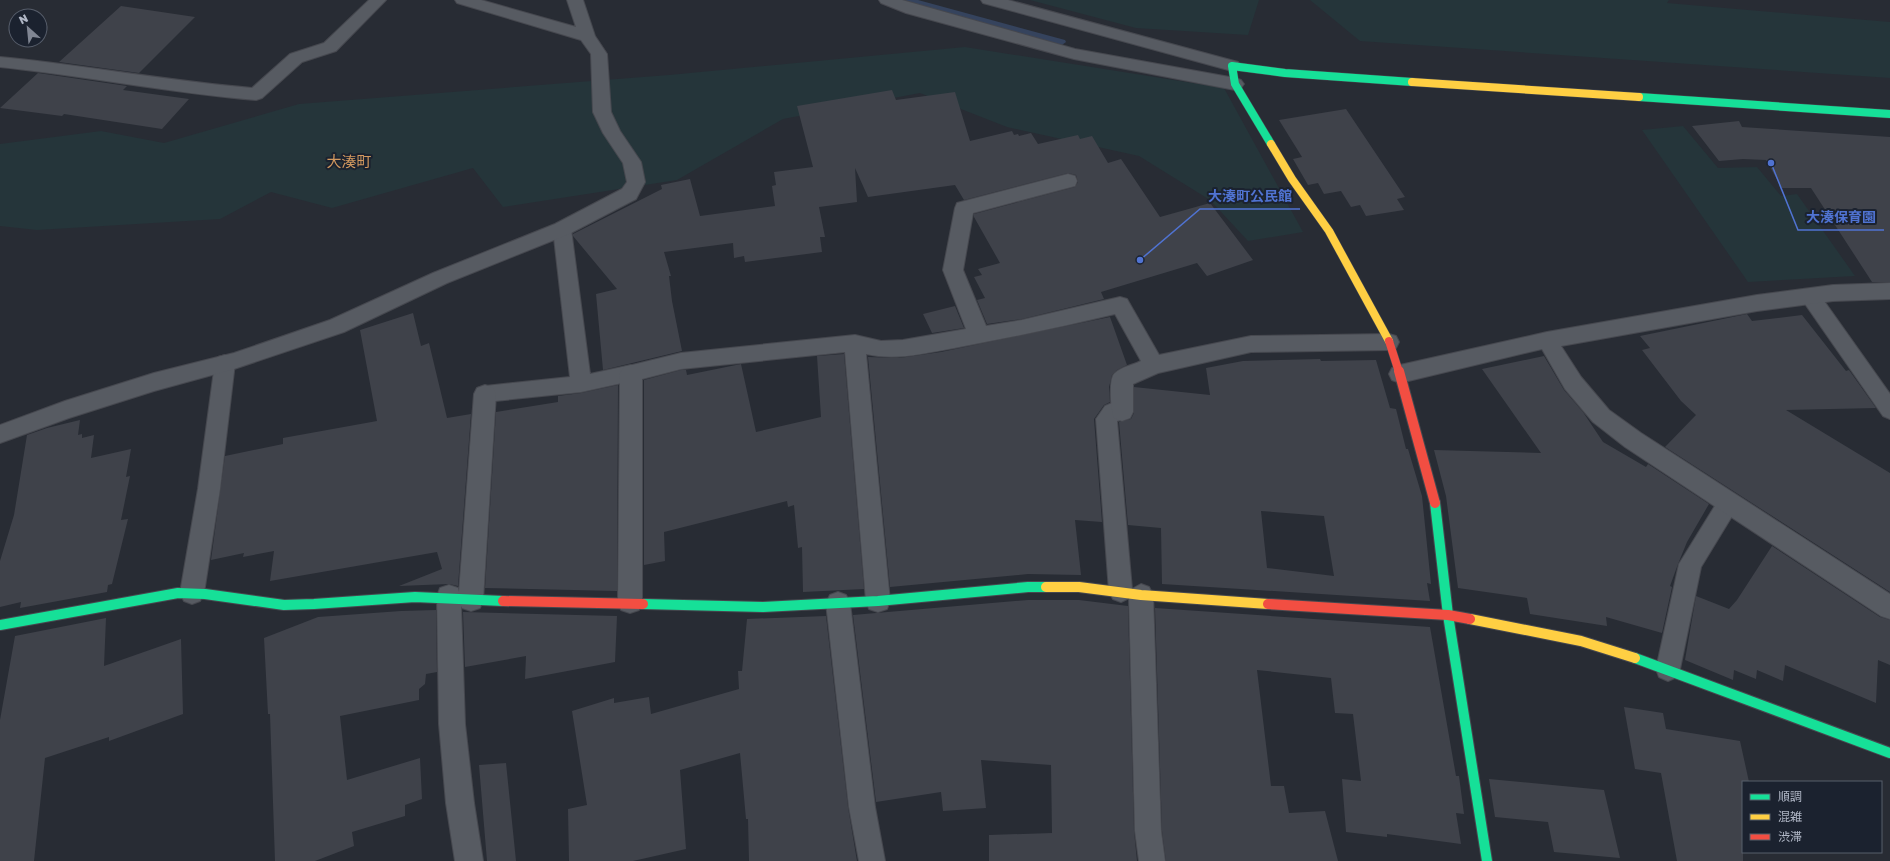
<svg xmlns="http://www.w3.org/2000/svg" width="1890" height="861" viewBox="0 0 1890 861" font-family="'Golos Text','Noto Sans JP',sans-serif">
	<style>
		.green { fill: #25353a }
		.lines { fill: none; stroke-linecap: round; stroke-linejoin: round }
		.stream { fill: #35435d; fill-rule: evenodd }
		.building { fill: #3f424a; fill-rule: evenodd }
		.lane-casing { stroke: #46484f; stroke-width: 2 }
		.street-casing { stroke: #46484f; stroke-width: 2 }
		.fast-far1-casing { stroke: #46484f; stroke-width: 9 }
		.fast-casing { stroke: #46484f; stroke-width: 12 }
		.slow-far1-casing { stroke: #46484f; stroke-width: 9 }
		.slow-casing { stroke: #46484f; stroke-width: 12 }
		.jam-far1-casing { stroke: #46484f; stroke-width: 9 }
		.jam-casing { stroke: #46484f; stroke-width: 12 }
		.lane { fill: #575b62; fill-rule: evenodd }
		.street { fill: #575b62; fill-rule: evenodd }
		.fast-far1 { stroke: #16e098; stroke-width: 8 }
		.fast { stroke: #16e098; stroke-width: 10 }
		.slow-far1 { stroke: #ffcf43; stroke-width: 8 }
		.slow { stroke: #ffcf43; stroke-width: 10 }
		.jam-far1 { stroke: #f24e42; stroke-width: 8 }
		.jam { stroke: #f24e42; stroke-width: 10 }
		.labels { text-anchor: middle; dominant-baseline: central; stroke-width: 4; stroke-linejoin: round; paint-order: stroke }
		.quarter-label { font-size: 15px; fill: #d2995f; stroke: #1b222f }
		.leader { fill: none; stroke: #5073d2; stroke-width: 1.5 }
		.callout-dot { fill: #5073d2; stroke: #1b222f; stroke-width: 1.5 }
		.callout-label { font-size: 14px; text-anchor: middle; font-weight: bold; fill: #5073d2; stroke: #1b222f; stroke-width: 4; stroke-linejoin: round; paint-order: stroke }
	</style>
	<rect width="100%" height="100%" fill="#282c34"/>
	<path class="green" d="M1030,0H1259L1248,35L1136,28Z
		M1310,0H1669L1667,3L1890,22V78L1360,41Z
		M965,47L1224,88L1303,232L1248,241L1210,200L1139,156L1007,127L920,93L783,119L677,180L503,207L473,168L332,208L271,192L220,219L37,230L0,226V144L101,131L164,143L299,104L669,75Z
		M1683,126L1718,168L1757,167L1781,196L1797,194L1855,276L1748,282L1642,130Z"/>
	<g class="lines">
		<path class="stream" d="M905,0H918L1065,40L1066,42L1062,45L906,2Z"/>
	</g>
	<path class="building" d="M121,6L195,17L139,73L59,62Z
		M38,73L127,86L123,90L189,99L162,129L64,114L62,116L0,108Z
		M892,90L896,100L955,92L970,141L1012,131L1014,135L1018,134L1019,136L1031,133L1038,144L1078,135L1080,139L1092,136L1108,163L1121,159L1160,217L1210,203L1253,260L1207,276L1197,263L1101,292L1104,299L1022,319L987,324L977,300L985,298L974,277L982,275L978,269L1000,263L974,217V214L1075,187L1078,182L1076,175L1068,173L964,200L955,185L868,197L855,168L857,202L819,207L825,237H820L822,252L745,262L744,256L734,258L733,243L664,252L671,276H669L672,301L682,351L603,370L596,294L617,289L573,236V234L662,189L661,185L690,179L700,216L775,206L772,186L776,185L774,172L813,167L797,106Z
		M1346,109L1405,197L1397,199L1404,210L1366,216L1360,205L1351,207L1341,191L1324,194L1318,183L1308,185L1293,159L1302,157L1279,120Z
		M1739,121L1742,127L1890,137V282H1872L1811,188H1782L1766,160L1743,159L1719,161L1692,126Z
		M955,306L964,328L932,333L923,314Z
		M413,313L421,346L429,343L447,418L471,414L458,586L449,584L399,586L442,569L437,552L270,581L274,551L243,557L244,553L211,560L225,456L283,444V438L377,421L360,330Z
		M1747,314L1752,321L1802,315L1846,371L1849,370L1876,408L1786,410L1890,473V592L1665,447L1696,415L1681,401L1642,350L1650,348L1640,336Z
		M1110,317L1127,365L1117,370L1112,375L1109,387L1110,402L1104,405L1094,419L1102,522L1075,520L1081,575L1028,574L890,587L868,357L899,358L941,352Z
		M844,354L864,589L803,592L802,547L798,548L794,505L788,507L787,501L664,532L665,561L644,565V380L681,370H686L687,375L741,364L756,432L821,417L817,356Z
		M1544,356L1564,390L1583,412L1603,442L1646,467L1648,464L1709,504L1687,542L1678,564L1670,586L1672,587L1662,633L1606,617L1607,626L1530,614L1527,598L1458,588L1446,496L1434,450L1541,453L1482,369Z
		M1320,359L1321,361L1376,360L1390,408L1396,409L1406,449H1408L1422,496L1431,584L1427,583L1430,601L1162,584L1161,528L1128,525L1119,422L1131,419L1134,413V387L1210,395L1206,368L1243,361ZM1261,511L1324,516L1334,576L1267,568Z
		M618,385L617,591L485,588L496,412L558,402V396L581,393Z
		M80,420L78,435L82,434V438L94,435L91,458L131,449L126,477L130,476L121,520L128,519L112,584L108,585L107,592L20,608L21,602L0,607V561L14,515L27,435L47,428Z
		M1772,546L1880,617L1890,620V665L1878,660L1876,703L1785,665L1783,681L1757,670L1756,679L1734,670L1733,680L1685,660L1696,596L1729,609L1737,600Z
		M1028,600H1079L1128,606L1134,831L1137,861H989V835L1052,833L1051,765L981,760L986,808L943,811L941,792L876,802L853,615Z
		M1155,608L1430,627L1456,776H1459L1464,814L1456,813L1461,844L1387,834V837L1346,832L1342,779L1361,781L1353,714L1335,713L1331,678L1257,670L1271,786H1284L1289,813L1325,811L1338,861H1166L1162,831Z
		M436,610L437,672L426,674L425,684L419,689V700L340,716L347,780L420,758L422,799L405,805V816L352,832L354,846L315,861H275L270,714H268L264,638L318,617L401,611Z
		M463,612L617,616L615,662L525,679L526,656L465,667Z
		M826,616L848,807L857,861H749L748,819H746L740,753L680,770L686,849L633,861H569L568,809L587,805L572,711L614,698V703L649,697L651,714L739,689L738,671H742L747,619Z
		M106,618L104,666L181,639L183,714L109,741V737L45,758L34,861H0V720L15,636Z
		M1624,707L1663,713L1666,729L1740,741L1749,782H1743V861H1677L1661,773L1635,769Z
		M506,763L516,861H487L479,765Z
		M1489,779L1604,790L1620,858L1554,852L1548,822L1495,817Z"/>
	<g class="lines">
		<defs>
			<path id="lane" d="M562,222L568,224L571,229L590,374L631,365L638,367L641,373L638,379L631,381L581,392L485,402L478,400L475,394L478,388L485,386L570,377L553,229L556,224Z
				M1810,289L1817,291L1890,394V419L1883,416L1803,301L1800,296L1803,291Z
				M225,355L232,357L235,363L220,489L204,593L200,601L192,604L184,601L180,593L198,489L215,363L218,357Z
				M1112,403H1122L1129,406L1132,412L1129,418L1117,421L1132,589L1141,584L1149,587L1153,595L1161,831L1165,861H1139L1135,831L1129,598L1121,602L1113,599L1109,591L1096,419L1105,406Z
				M1729,493L1737,496L1740,503L1701,567L1680,669L1677,677L1668,681L1659,677L1656,669L1679,564L1721,496Z
				M838,592L846,595L850,603L875,807L885,861H859L849,807L826,603L830,595Z"/>
			<path id="street" d="M369,0H386L336,51L302,62L262,98L256,100C170,93 86,76 0,67V57C84,65 168,81 252,88L290,54L324,43Z
				M455,0H481L576,27L567,0H583L595,36L607,54L611,112L620,131L641,162L645,182L636,199L569,234L447,283L344,332L234,369L154,391L69,418L0,443V425L65,401L154,373L234,353L330,320L433,273L555,224L622,189L627,182L623,163L603,133L593,112L591,54L581,40L457,3Z
				M879,0H902L1075,49L1235,78L1241,80L1244,84L1241,88L1235,90L1074,59L906,13L881,3Z
				M981,0H1008L1238,62L1240,66L1238,70L1232,71L983,3Z
				M1068,174L1075,176L1077,181L1075,186L973,213L963,270L986,326L1022,320L1120,297L1127,299L1159,355L1251,336L1389,334L1396,336L1399,342L1396,348L1389,350L1251,352L1158,373L1133,384V412L1130,418L1122,421L1114,418C1111,411 1108,378 1115,373C1121,367 1133,365 1141,361L1115,314C1061,327 1008,338 954,348C925,353 896,361 866,354L890,601L887,609L878,612L869,609L866,601L845,352L681,369L642,379V602L639,610L630,613L621,610L618,602L620,373L624,367L681,353L855,335L881,341L903,340L966,329L943,270L955,208L957,203Z
				M1890,283V299L1833,301L1757,311L1561,346L1581,377L1609,410L1641,433L1890,594V619L1881,616L1625,447L1593,422L1565,389L1542,349L1400,383L1392,380L1389,374L1392,368L1400,365L1547,332L1757,295L1833,285Z
				M485,385L493,388L496,394L483,600L480,608L471,611L462,608L461,606L465,724L474,803L483,861H455L446,803L439,724L437,596L440,588L449,585L458,588L459,592L474,394L477,388Z"/>
			<path id="fast-far1" d="M1639,97L1890,114
				M1271,144L1235,84L1232,66L1285,73L1412,82"/>
			<path id="fast" d="M1435,503L1448,615L1487,861
				M643,604L763,607L878,601L1028,587H1046
				M0,625L178,593L205,594L284,605L314,604L415,597L503,601
				M1635,658L1890,753"/>
			<path id="slow-far1" d="M1412,82L1639,97
				M1271,144L1292,179L1329,231L1389,341"/>
			<path id="slow" d="M1046,587H1079L1141,595L1268,604
				M1470,619L1581,641L1635,658"/>
			<path id="jam-far1" d="M1389,341L1399,372"/>
			<path id="jam" d="M1399,371L1435,503
				M503,601L643,604
				M1268,604L1448,615L1470,619"/>
		</defs>
		<use href="#lane" class="lane-casing"/>
		<use href="#street" class="street-casing"/>
		<use href="#fast-far1" class="fast-far1-casing"/>
		<use href="#fast" class="fast-casing"/>
		<use href="#slow-far1" class="slow-far1-casing"/>
		<use href="#slow" class="slow-casing"/>
		<use href="#jam-far1" class="jam-far1-casing"/>
		<use href="#jam" class="jam-casing"/>
		<use href="#lane" class="lane"/>
		<use href="#street" class="street"/>
		<use href="#fast-far1" class="fast-far1"/>
		<use href="#fast" class="fast"/>
		<use href="#slow-far1" class="slow-far1"/>
		<use href="#slow" class="slow"/>
		<use href="#jam-far1" class="jam-far1"/>
		<use href="#jam" class="jam"/>
	</g>
	<g class="labels">
		<g class="quarter-label">
			<text x="349" y="161">大湊町</text>
		</g>
	</g>
	<path class="leader" d="M1140 260L1200 209H1300M1771 163L1798 230H1884"/>
	<g class="callout-dot">
		<circle cx="1140" cy="260" r="4"/>
		<circle cx="1771" cy="163" r="4"/>
	</g>
	<g class="callout-label">
		<text x="1250" y="201">大湊町公民館</text>
		<text x="1841" y="222">大湊保育園</text>
	</g>
	<rect x="1742" y="781" width="140" height="72" fill="#1b222f" stroke="#575e6b"/>
	<rect x="1750" y="794" width="20" height="6" fill="#16e098" stroke="#575e6b"/>
	<text x="1778" y="801" font-size="12" fill="#b0b7c6">順調</text>
	<rect x="1750" y="814" width="20" height="6" fill="#ffcf43" stroke="#575e6b"/>
	<text x="1778" y="821" font-size="12" fill="#b0b7c6">混雑</text>
	<rect x="1750" y="834" width="20" height="6" fill="#f24e42" stroke="#575e6b"/>
	<text x="1778" y="841" font-size="12" fill="#b0b7c6">渋滞</text>
	<g transform="translate(28 28) rotate(333)"><circle r="19" fill="#1b222f" stroke="#575e6b"/>
	<path d="M0-3L7 15L0 10L-7 15Z" fill="#808693"/>
	<text y="-6" font-size="11" font-weight="bold" text-anchor="middle" fill="#b0b7c6">N</text>
	</g>
</svg>
